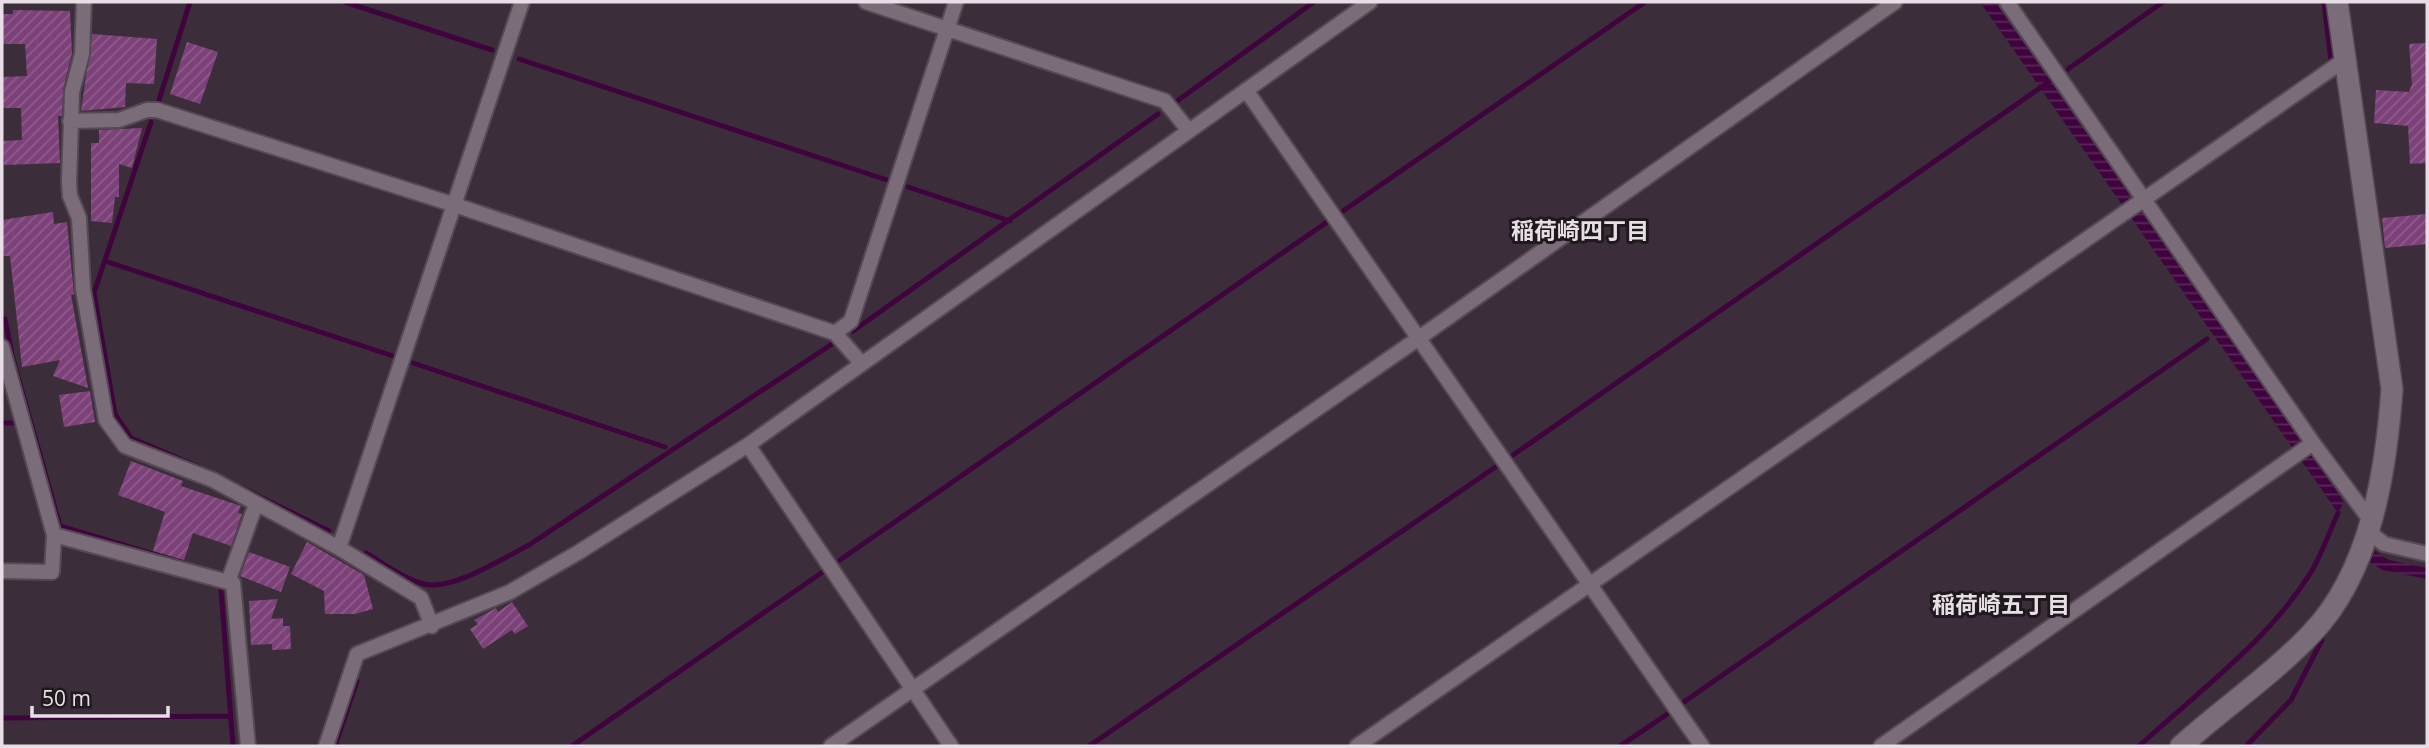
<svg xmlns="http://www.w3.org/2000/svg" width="2429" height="748" viewBox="0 0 2429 748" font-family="'Open Sans','Noto Sans JP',sans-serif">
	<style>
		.water { fill: url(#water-rules) }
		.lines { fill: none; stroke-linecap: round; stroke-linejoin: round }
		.stream { stroke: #3f033d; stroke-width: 5 }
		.building { fill: url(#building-hatch) }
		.street-casing { stroke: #554a54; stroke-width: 18 }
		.secondary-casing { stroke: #554a54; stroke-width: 24 }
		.street { stroke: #7b6c79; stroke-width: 14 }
		.secondary { stroke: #7b6c79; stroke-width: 21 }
		.labels { text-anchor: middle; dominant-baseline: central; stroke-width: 6; stroke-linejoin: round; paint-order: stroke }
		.neighbourhood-label { font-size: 23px; font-weight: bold; fill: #e7dee6; stroke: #1f191e }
	</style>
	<defs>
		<pattern id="water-rules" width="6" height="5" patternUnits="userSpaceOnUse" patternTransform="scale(1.75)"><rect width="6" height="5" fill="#3f033d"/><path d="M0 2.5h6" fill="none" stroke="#5b2759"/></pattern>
		<pattern id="building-hatch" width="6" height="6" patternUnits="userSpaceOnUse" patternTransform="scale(1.75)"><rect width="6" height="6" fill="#7d4179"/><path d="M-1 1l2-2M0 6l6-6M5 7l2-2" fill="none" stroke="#8f5c8c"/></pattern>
	</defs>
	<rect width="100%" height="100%" fill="#3b2e3a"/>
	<path class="water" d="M1980,2H1995L2344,502L2338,513Z
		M2375,551L2389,560L2427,568V579L2382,570L2370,562Z"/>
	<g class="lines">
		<path class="stream" d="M345,2L492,50
			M2324,2L2331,61
			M519,59L887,180
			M2068,69L2163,2
			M159,100L190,2
			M1177,101L1314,2
			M151,122L94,293L115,414L131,438L199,467
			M908,187L1010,221
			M1343,211L1645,2
			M105,261L393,356
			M5,319L13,359L60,526L183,563
			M853,331L1158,114
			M413,363L665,447
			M2,423H18
			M1513,455L2050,81
			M240,487L329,531
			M366,553C384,564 404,579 424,584C453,591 503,558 529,545L832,344
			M840,560L1327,222
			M221,590L233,746
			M1681,704L2207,339
			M2,718L230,716
			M335,746L357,681
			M572,746L824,571
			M1089,746L1497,466
			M1620,746L1669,713
			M2139,746C2198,692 2269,640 2311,572C2322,554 2329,532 2338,513
			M2246,746L2291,700L2322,640"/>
	</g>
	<path class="building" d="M13,10L70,11L72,53L63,90L62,116H58L60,163L4,165L3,141L22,140L21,108H2V77L27,76L25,44H2V14H13Z
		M92,34L157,39L154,84L126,83L125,107L81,111Z
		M187,42L218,52L200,104L170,94Z
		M2427,43V163L2410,164L2408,126L2374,123L2376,90L2409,92L2412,84L2409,44Z
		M142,128L132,168L119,164V197H115L112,223L91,221V143H99V130Z
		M53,212L54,224L67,222L74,294L71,295L88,388L53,376L60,360L22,367L10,256H3L2,220Z
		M2427,214V244L2385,248L2382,218Z
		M90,391L95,422L64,427L59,395Z
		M131,461L183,481L181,486L241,506L238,513L242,514L231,546L193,533L184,560L153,551L165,512L118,495Z
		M307,542L364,575L373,609L355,614H325L324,591L291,574Z
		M249,552L290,567L281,592L240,576Z
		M278,599L271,619L283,618V626H290L291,649L272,650V644L251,645L249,601Z
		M512,602L528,626L515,634L512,630L483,649L470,629L478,624L474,620L496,608L498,612Z"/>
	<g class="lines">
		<defs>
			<path id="street" d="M84,2L82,54L72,92L69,182L70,196L79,218L83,289L106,420L125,446L213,480L339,548L421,598L432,626
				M866,2L1165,101L1189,131
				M2007,2L2313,443L2371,521
				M1246,90L1702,746
				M70,121L119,120L147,110H157L452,204L835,333L862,364
				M835,333L851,321L956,2
				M2,347L54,535
				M748,445L951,746
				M2368,531L2384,544L2427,554
				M339,548L522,2
				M2,571L52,572L54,535L228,582
				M248,746L233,583L228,582L256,504
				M326,746L357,654L510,592L579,552L748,445L1370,2
				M831,746L1419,338L1895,2
				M1357,746L2343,61
				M1881,746L2313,443"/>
			<path id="secondary" d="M2181,746C2223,708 2271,676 2311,634C2371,572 2386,471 2392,389L2337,2"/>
		</defs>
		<use href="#street" class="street-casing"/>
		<use href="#secondary" class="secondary-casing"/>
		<use href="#street" class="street"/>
		<use href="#secondary" class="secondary"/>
	</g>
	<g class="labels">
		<g class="neighbourhood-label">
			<text x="1580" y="230">稲荷崎四丁目</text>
			<text x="2001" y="604">稲荷崎五丁目</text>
		</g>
	</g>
	<rect width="2429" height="748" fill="none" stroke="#e7dee6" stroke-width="7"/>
	<path d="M32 706v10h136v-10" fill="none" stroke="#e7dee6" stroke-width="3.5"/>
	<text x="42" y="706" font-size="21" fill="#e7dee6" stroke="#1f191e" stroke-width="5" paint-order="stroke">50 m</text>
</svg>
